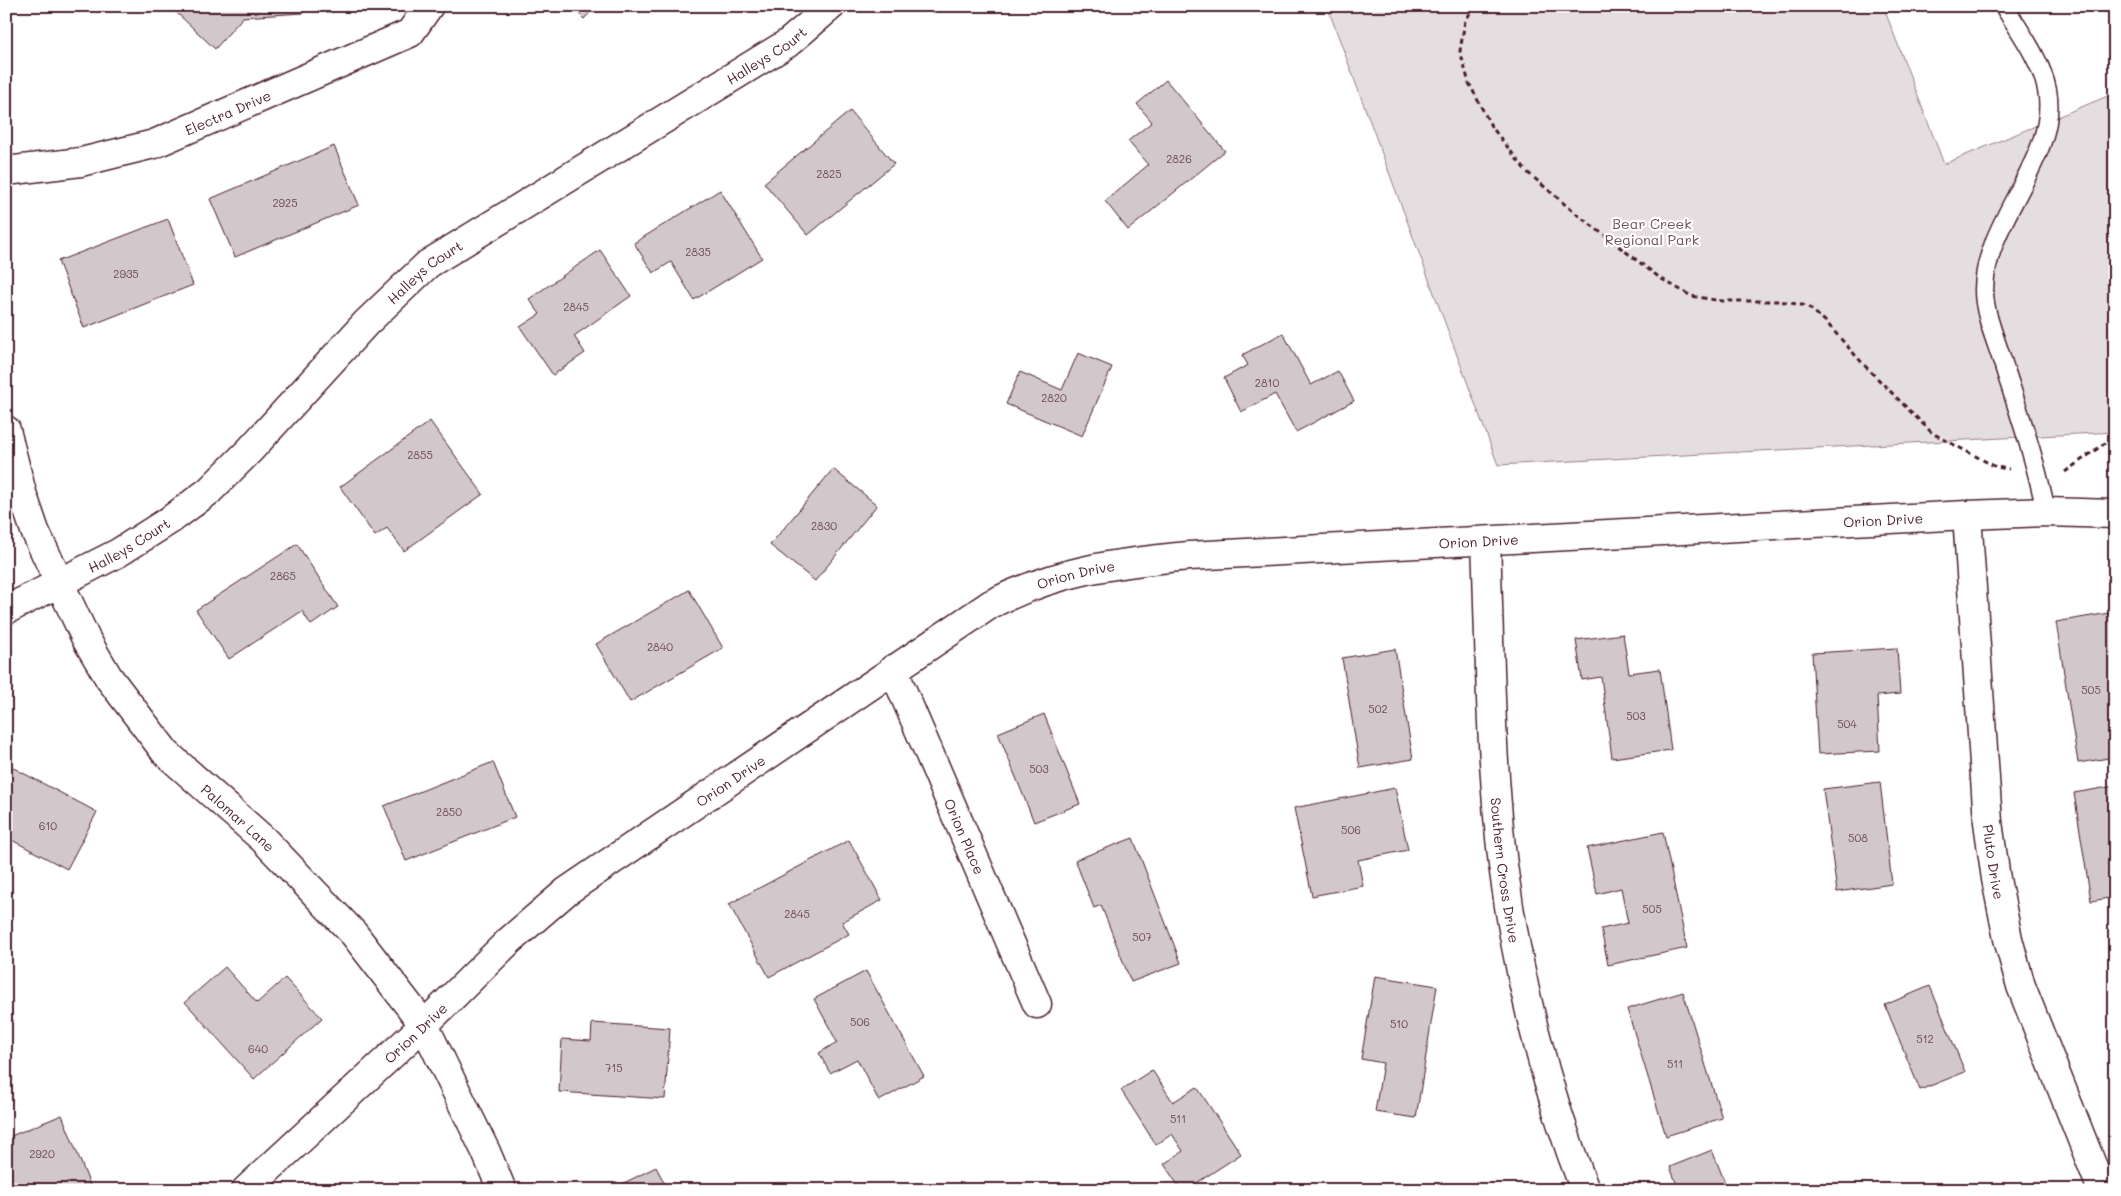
<svg xmlns="http://www.w3.org/2000/svg" width="2121" height="1196" viewBox="0 0 2121 1196" font-family="Mali,sans-serif">
	<style>
		.green { fill: #e5dee0; stroke: #987e86 }
		.building { fill: #d2c7cb; stroke: #4a1f2b }
		.lines { fill: none; stroke-linecap: round; stroke-linejoin: round }
		.service-casing { stroke: #4a1f2b; stroke-width: 21 }
		.minor-casing { stroke: #4a1f2b; stroke-width: 31 }
		.path { stroke: #4a1f2b; stroke-width: 3; stroke-dasharray: 5 4; stroke-linecap: butt }
		.service { stroke: #fff; stroke-width: 18 }
		.minor { stroke: #fff; stroke-width: 28 }
		.labels { text-anchor: middle; dominant-baseline: central; stroke-width: 4.5; stroke-linejoin: round; paint-order: stroke }
		.number-label { font-size: 11px; fill: #6c4953 }
		.street-label { font-size: 14px; fill: #4a1f2b; stroke: #fff }
		.park-label { font-size: 14px; fill: #714f58; stroke: #fff }
	</style>
	<rect width="100%" height="100%" fill="#fff"/>
	<filter id="ink" filterUnits="userSpaceOnUse"><feTurbulence type="fractalNoise" baseFrequency=".02" numOctaves="2"/><feDisplacementMap in="SourceGraphic" scale="10" xChannelSelector="R" yChannelSelector="G"/><feConvolveMatrix kernelMatrix="1 2 1 2 8 2 1 2 1" color-interpolation-filters="sRGB"/></filter>
	<g filter="url(#ink)">
		<path class="green" d="M1327,6H1883L1944,164L2115,93V432L1498,465Z"/>
		<path class="building" d="M179,6H303V13L243,17L215,49L175,11Z
			M571,6H596L584,19Z
			M1166,80L1225,151L1128,230L1105,201L1148,165L1128,141L1152,122L1137,104Z
			M850,111L894,164L808,235L764,183Z
			M334,146L359,205L235,257L210,199Z
			M720,190L762,258L694,300L671,262L653,273L634,243Z
			M168,219L193,285L84,328L58,261Z
			M600,250L631,296L574,336L585,353L553,375L520,327L540,314L529,299Z
			M1283,333L1311,385L1338,371L1354,401L1296,432L1275,394L1241,412L1224,378L1248,365L1242,355Z
			M1078,353L1112,367L1082,436L1006,404L1020,372L1062,390Z
			M430,421L483,494L404,551L387,528L375,536L340,487Z
			M833,469L877,505L815,581L770,545Z
			M297,544L338,607L311,625L302,611L229,659L196,610Z
			M689,590L723,648L630,702L596,644Z
			M2115,612V757L2078,763L2056,622Z
			M1623,634L1629,673L1660,669L1671,750L1612,758L1601,677L1582,680L1576,640Z
			M1897,648L1900,694L1877,696L1880,751L1818,754L1812,653Z
			M1395,649L1413,759L1360,768L1342,658Z
			M1044,714L1080,804L1034,822L998,733Z
			M493,762L515,817L406,861L384,806Z
			M6,764L97,812L67,869L6,837Z
			M1880,782L1892,884L1837,892L1823,789Z
			M2115,786V897L2091,901L2074,793Z
			M1395,788L1408,850L1358,860L1363,886L1312,896L1294,808Z
			M1663,832L1687,948L1608,965L1601,929L1628,923L1621,888L1597,894L1587,848Z
			M1133,838L1181,963L1131,982L1101,905L1094,908L1075,860Z
			M849,840L882,900L842,922L849,934L769,977L729,904Z
			M225,967L257,1003L285,978L322,1018L254,1079L185,1002Z
			M866,971L924,1076L879,1101L857,1059L830,1073L819,1053L837,1042L814,999Z
			M1375,976L1437,986L1416,1118L1375,1112L1383,1063L1361,1059Z
			M1930,986L1965,1072L1920,1090L1885,1005Z
			M1683,992L1722,1118L1666,1136L1627,1009Z
			M592,1023L670,1028L665,1099L559,1092L562,1039L591,1041Z
			M1152,1070L1173,1102L1197,1087L1241,1154L1186,1190H1181L1164,1164L1183,1151L1172,1134L1156,1145L1121,1090Z
			M62,1115L92,1190H15L6,1167V1138Z
			M1712,1150L1728,1190H1679L1670,1167Z
			M656,1167L668,1190H610Z"/>
		<g class="lines">
			<defs>
				<path id="service" d="M2004,6C2020,32 2041,60 2047,90C2060,156 1985,219 1984,290C1984,314 1996,340 2003,363C2019,413 2036,461 2046,512"/>
				<g id="minor">
					<path id="s1" d="M6,171L81,162L154,144L410,33L429,6"/>
					<path id="s2" d="M6,430L22,493L35,531L86,639L109,678L166,753L264,840L354,934L424,1025L486,1152L502,1190"/>
					<path id="s3" d="M1967,515L1988,822L1996,879L2008,939L2021,986L2102,1190"/>
					<path id="s4" d="M1486,541C1490,648 1490,757 1503,865C1517,973 1545,1088 1585,1190"/>
					<path id="s5" d="M6,610L118,553L170,520L209,491L250,450L366,323L428,264L788,43L831,6"/>
					<path id="s6" d="M893,669L1037,1004"/>
					<path id="s7" d="M246,1190L424,1025L509,941L567,891L991,604C1059,570 1115,563 1189,556L1967,515L2046,512L2115,514"/>
				</g>
			</defs>
			<use href="#service" class="service-casing"/>
			<use href="#minor" class="minor-casing"/>
			<path class="path" d="M1475,6L1465,21L1460,51L1469,83L1491,126L1526,171L1574,212L1660,278L1691,296L1722,301H1780L1807,306L1825,321L1865,366L1932,433L1996,467L2009,469
				M2065,472L2115,436"/>
			<use href="#service" class="service"/>
			<use href="#minor" class="minor"/>
		</g>
	</g>
	<g class="labels">
		<g class="number-label">
			<text x="1179" y="158">2826</text>
			<text x="829" y="173">2825</text>
			<text x="285" y="202">2925</text>
			<text x="698" y="251">2835</text>
			<text x="126" y="273">2935</text>
			<text x="576" y="306">2845</text>
			<text x="1267" y="382">2810</text>
			<text x="1054" y="397">2820</text>
			<text x="420" y="454">2855</text>
			<text x="824" y="525">2830</text>
			<text x="283" y="575">2865</text>
			<text x="660" y="646">2840</text>
			<text x="2091" y="689">505</text>
			<text x="1378" y="708">502</text>
			<text x="1636" y="715">503</text>
			<text x="1847" y="723">504</text>
			<text x="1039" y="768">503</text>
			<text x="449" y="811">2850</text>
			<text x="48" y="825">610</text>
			<text x="1351" y="829">506</text>
			<text x="1858" y="837">508</text>
			<text x="1652" y="908">505</text>
			<text x="797" y="913">2845</text>
			<text x="1142" y="936">507</text>
			<text x="860" y="1021">506</text>
			<text x="1399" y="1023">510</text>
			<text x="1925" y="1038">512</text>
			<text x="258" y="1048">640</text>
			<text x="1675" y="1063">511</text>
			<text x="614" y="1067">715</text>
			<text x="1178" y="1118">511</text>
			<text x="42" y="1153">2920</text>
		</g>
		<g class="street-label">
			<text stroke="none"><textPath href="#s5" startOffset="949">Halleys Court</textPath></text>
			<text stroke="none"><textPath href="#s1" startOffset="231">Electra Drive</textPath></text>
			<text stroke="none"><textPath href="#s5" startOffset="544">Halleys Court</textPath></text>
			<text stroke="none"><textPath href="#s7" startOffset="1851">Orion Drive</textPath></text>
			<text stroke="none"><textPath href="#s7" startOffset="1446">Orion Drive</textPath></text>
			<text stroke="none"><textPath href="#s5" startOffset="139">Halleys Court</textPath></text>
			<text stroke="none"><textPath href="#s7" startOffset="1041">Orion Drive</textPath></text>
			<text stroke="none"><textPath href="#s7" startOffset="636">Orion Drive</textPath></text>
			<text stroke="none"><textPath href="#s2" startOffset="461">Palomar Lane</textPath></text>
			<text stroke="none"><textPath href="#s6" startOffset="182">Orion Place</textPath></text>
			<text stroke="none"><textPath href="#s3" startOffset="348">Pluto Drive</textPath></text>
			<text stroke="none"><textPath href="#s4" startOffset="330">Southern Cross Drive</textPath></text>
			<text stroke="none"><textPath href="#s7" startOffset="231">Orion Drive</textPath></text>
		</g>
		<g class="park-label">
			<text x="1652" y="223">Bear Creek<tspan x="1652" dy="16">Regional Park</tspan></text>
		</g>
	</g>
	<rect width="2121" height="1196" fill="none" stroke="#fff" stroke-width="25"/>
	<rect x="12" y="12" width="2096" height="1171" fill="none" stroke="#4a1f2b" stroke-width="2" filter="url(#ink)"/>
</svg>
